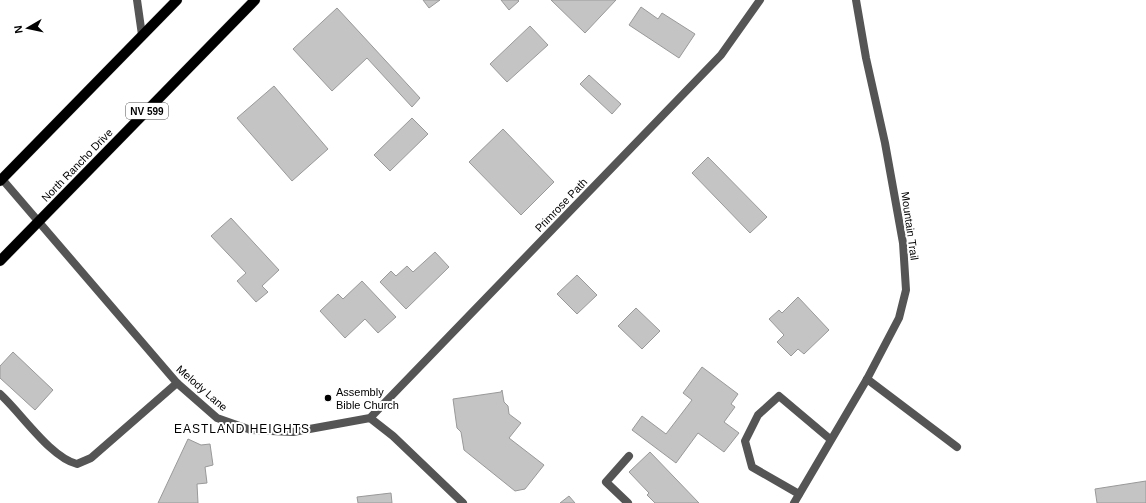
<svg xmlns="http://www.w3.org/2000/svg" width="1146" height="503" viewBox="0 0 1146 503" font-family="Helvetica,sans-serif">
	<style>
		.building { fill: #c4c4c4; stroke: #999 }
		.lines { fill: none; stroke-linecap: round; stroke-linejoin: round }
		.primary-casing { stroke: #dbdbdb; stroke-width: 11 }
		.service { stroke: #555; stroke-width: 8 }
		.minor { stroke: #555; stroke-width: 8 }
		.primary { stroke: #000; stroke-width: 10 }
		.poi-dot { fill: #000; stroke: #fff; stroke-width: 1.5 }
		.labels { text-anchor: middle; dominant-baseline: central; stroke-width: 4; stroke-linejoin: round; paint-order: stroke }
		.shield { fill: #fff; stroke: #4c4c4c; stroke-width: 1 }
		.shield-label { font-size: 10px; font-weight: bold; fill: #000 }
		.street-label { font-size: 11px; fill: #000; stroke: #fff }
		.poi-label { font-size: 11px; fill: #000; stroke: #fff; text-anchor: start }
		.neighbourhood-label { font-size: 12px; letter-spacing: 1px; fill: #000; stroke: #fff }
	</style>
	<rect width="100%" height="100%" fill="#fff"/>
	<path class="building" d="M423,0H440L429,8Z
		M501,0H518L519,1L509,10Z
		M551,0H616L585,33Z
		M641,7L658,19L662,13L695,34L679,58L629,25Z
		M337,8L420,98L412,107L367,58L332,91L293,49Z
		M530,26L548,45L507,82L490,64Z
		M589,75L621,104L612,114L580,84Z
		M274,86L328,149L292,181L237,118Z
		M412,118L428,134L390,171L374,155Z
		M503,129L554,182L521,215L469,162Z
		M708,157L767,217L750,233L692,173Z
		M231,218L279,270L262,286L268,292L256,302L237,281L246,273L211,236Z
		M435,252L449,267L406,309L380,282L391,271L396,276L407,266L413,272Z
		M577,275L597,295L577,314L557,294Z
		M362,281L396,317L378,333L365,319L345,338L320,311L338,294L343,299Z
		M798,297L829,330L804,354L798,349L791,356L777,342L784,335L769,319L779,310L782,313Z
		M636,308L660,331L642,349L618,326Z
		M13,352L53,390L35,410L0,378V366Z
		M702,367L738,394L731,404L735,407L724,422L739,433L724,452L698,433L676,463L632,430L642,416L666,434L692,400L683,393Z
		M502,390L504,402L508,406L509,414L521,423L509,438L544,465L525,489L515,491L464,450L461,432L457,428L453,399L501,392Z
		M188,439L201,445L210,444L213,465L205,467L207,483L197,484L198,503H158Z
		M650,452L699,503H655L647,495L649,493L629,472Z
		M1146,481V503H1097L1095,489Z
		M391,493L392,503H358L357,497Z
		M569,496L575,503H560Z"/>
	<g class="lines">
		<defs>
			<path id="primary" d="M0,181L177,0
				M0,261L255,0"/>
		</defs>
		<use href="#primary" class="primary-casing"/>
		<path class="service" d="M867,379L957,447
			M0,394C22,414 50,457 77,464L91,458L177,383
			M799,494L752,467L745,441L758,415L779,396L830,439
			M628,503L606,482L629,456"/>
		<path class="minor" d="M137,0L142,35
			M2,179L177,383L217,418L251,430L293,432L370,418L393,436L463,503
			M370,418L721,55L760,0
			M794,503L867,379L899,318L906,290L903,243L885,143L866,58L856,0"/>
		<use href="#primary" class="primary"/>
	</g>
	<circle class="poi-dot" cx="328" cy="398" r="4"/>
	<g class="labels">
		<rect class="shield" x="126" y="103" width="42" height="16" rx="3"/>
		<g class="shield-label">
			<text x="147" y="111">NV 599</text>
		</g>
		<g class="street-label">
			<text transform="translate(77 165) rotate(-46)">North Rancho Drive</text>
			<text transform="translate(561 205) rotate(-46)">Primrose Path</text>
			<text transform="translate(910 226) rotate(82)">Mountain Trail</text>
			<text transform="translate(202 388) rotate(41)">Melody Lane</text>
		</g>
		<g class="poi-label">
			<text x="336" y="392">Assembly<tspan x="336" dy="13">Bible Church</tspan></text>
		</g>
		<g class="neighbourhood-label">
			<text x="242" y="429">EASTLAND HEIGHTS</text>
		</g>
	</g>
	<g transform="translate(28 28) rotate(261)" stroke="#ffffff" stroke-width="3" paint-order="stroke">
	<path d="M0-3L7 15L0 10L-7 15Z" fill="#000000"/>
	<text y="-6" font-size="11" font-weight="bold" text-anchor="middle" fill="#000000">N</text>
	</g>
</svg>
